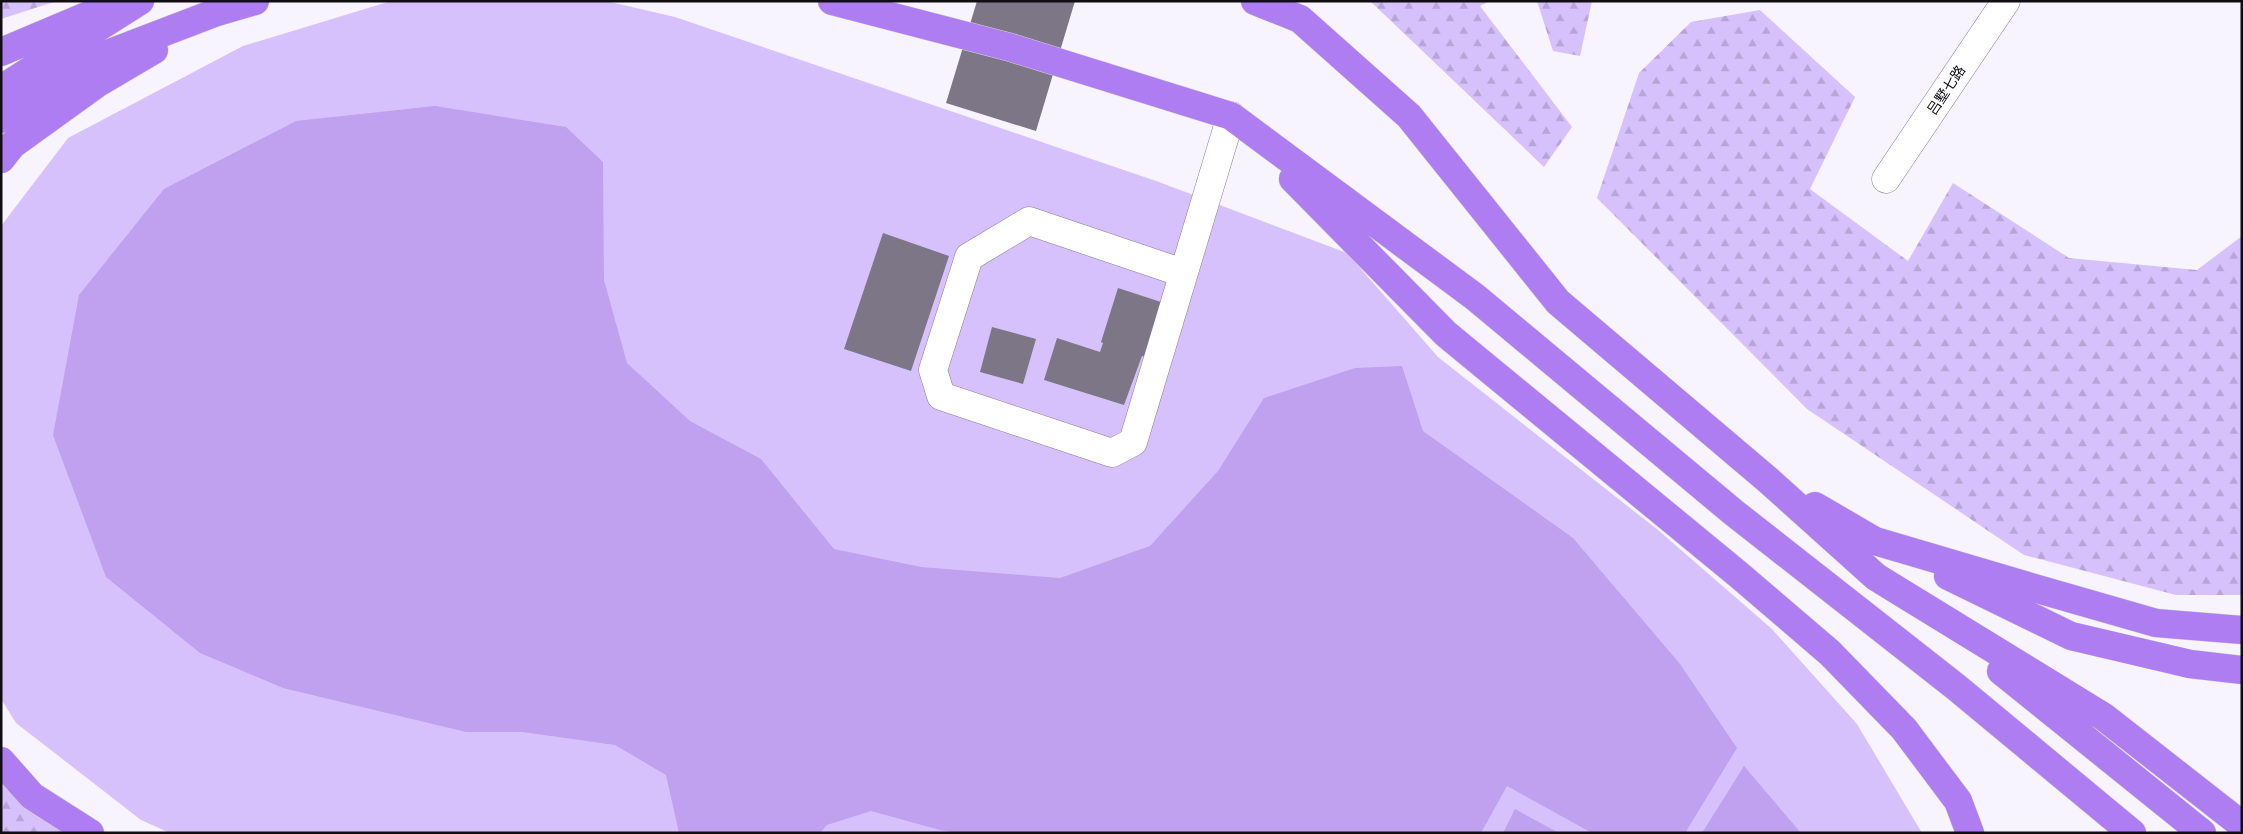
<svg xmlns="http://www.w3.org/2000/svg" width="2243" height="834" viewBox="0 0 2243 834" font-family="'Crimson Pro','Noto Sans SC',serif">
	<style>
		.forest { fill: url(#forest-firs) }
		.green { fill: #d7c1fd }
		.water { fill: #bfa1ef }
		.building { fill: #7c7686 }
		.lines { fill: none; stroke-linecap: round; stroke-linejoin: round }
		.minor-casing { stroke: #868090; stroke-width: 29 }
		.highway-casing { stroke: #d4d3d5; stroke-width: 29 }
		.minor { stroke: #fff; stroke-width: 28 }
		.highway { stroke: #ad7df1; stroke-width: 28 }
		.labels { text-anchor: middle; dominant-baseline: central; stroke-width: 4; stroke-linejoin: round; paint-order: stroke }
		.street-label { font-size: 14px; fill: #100d13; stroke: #fff }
	</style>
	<defs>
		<pattern id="forest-firs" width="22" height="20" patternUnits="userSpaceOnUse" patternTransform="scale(1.25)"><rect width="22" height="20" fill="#d7c1fd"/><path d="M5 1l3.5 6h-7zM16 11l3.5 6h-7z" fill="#b8a5d8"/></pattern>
	</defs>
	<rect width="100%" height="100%" fill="#f7f4ff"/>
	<path class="forest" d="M1,1H57L1,19Z
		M1370,1H1490L1480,6L1572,127L1544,167Z
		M1537,1H1592L1580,56L1553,51Z
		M1760,10L1855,97L1810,189L1908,261L1953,183L2069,258L2197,270L2242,236V595H2176L2024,555L1807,409L1597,198L1639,73L1691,22Z
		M1,773L65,833H1Z"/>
	<path class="green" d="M391,1H606L675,17L1159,182L1347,253L1438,357L1658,530L1772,629L1857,724L1922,833H170L141,820L16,723L1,699V226L68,138L243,46Z"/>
	<path class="water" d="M435,106L566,127L603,162L604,280L627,363L690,421L761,459L834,549L921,567L1060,578L1150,546L1218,471L1264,398L1355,368L1402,366L1423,431L1573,538L1680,664L1737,748L1685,833H1592L1507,786L1481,833H958L940,830L871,811L827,825L820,833H679L666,775L615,745L523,732H466L283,688L200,653L106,577L53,435L79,295L164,189L296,121Z
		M1744,766L1801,833H1702Z
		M1515,809L1559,833H1503Z"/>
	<path class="building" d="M977,1H1075L1036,131L946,103Z
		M883,233L949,256L911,371L844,349Z
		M1118,288L1164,303L1147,357L1142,356L1124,405L1044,380L1057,338L1100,352L1103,343L1101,342Z
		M992,327L1036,339L1023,384L980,372Z"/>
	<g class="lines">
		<defs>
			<path id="minor" d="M1886,179L2006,1
				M1183,273L1029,221L969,257L933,370L941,396L1112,453L1133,442L1231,116"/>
			<path id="highway" d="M832,1L1009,47L1231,116L1475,297L1733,512L1956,687L2132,833
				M1255,1L1300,19L1409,116L1558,302L1768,480L1876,577L2104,717L2242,825
				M1,52L103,9
				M1,89L140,1
				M1,119L94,59L217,12L255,1
				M1,159L12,145L98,83L154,50
				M1293,179L1446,334L1739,575L1830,653L1904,729L1958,801L1970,833
				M1815,506L1875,541L2041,590L2156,623L2242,630
				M1948,576L2071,636L2190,664L2242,670
				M2001,671L2202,833
				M1,761L32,796L90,833"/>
		</defs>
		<use href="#minor" class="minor-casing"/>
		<use href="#highway" class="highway-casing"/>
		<use href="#minor" class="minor"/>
		<use href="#highway" class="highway"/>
	</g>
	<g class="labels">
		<g class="street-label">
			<text transform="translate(1946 90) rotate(-56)">吕墅七路</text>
		</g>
	</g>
	<rect width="2243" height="834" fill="none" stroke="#100d13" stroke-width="5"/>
</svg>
